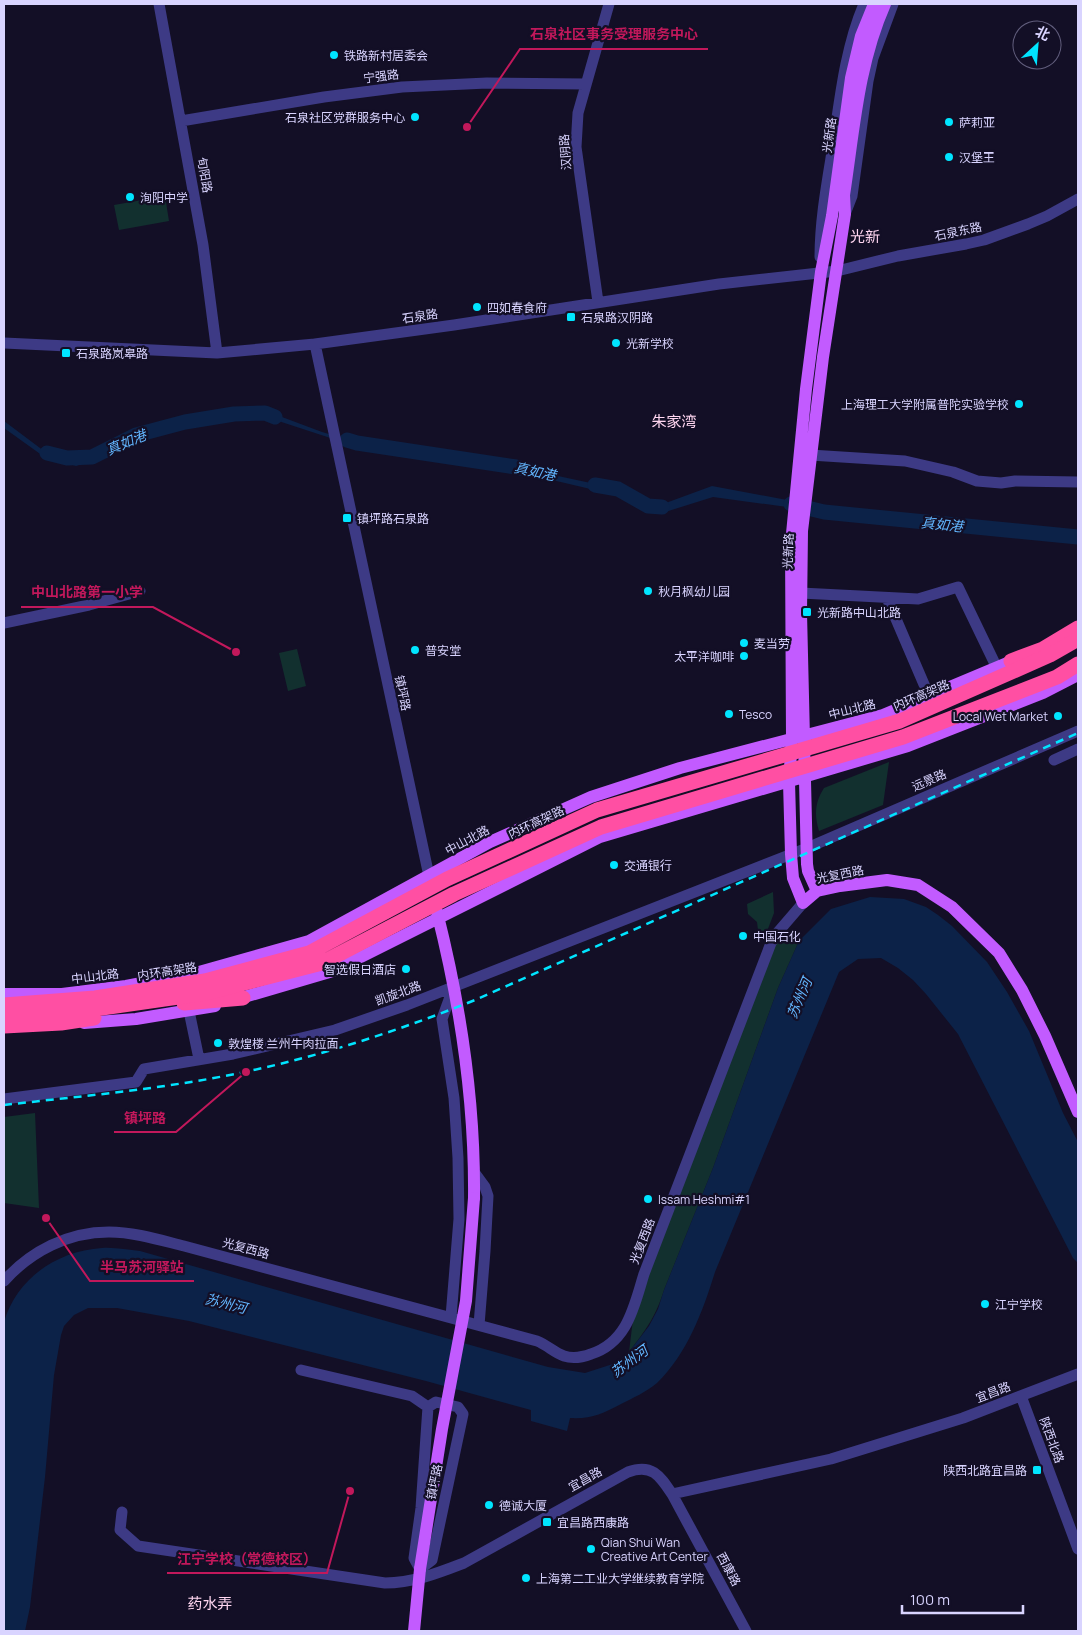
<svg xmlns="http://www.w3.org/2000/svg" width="1082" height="1635" viewBox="0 0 1082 1635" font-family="Manrope,'Noto Sans SC',sans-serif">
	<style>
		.green { fill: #12302f }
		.water { fill: #0c2248 }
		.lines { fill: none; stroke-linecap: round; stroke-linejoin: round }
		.river { stroke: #0c2248; stroke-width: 15 }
		.minor { stroke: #3d3a85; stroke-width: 11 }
		.major { stroke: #c25bff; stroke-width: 12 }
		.highway { stroke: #ff4fa3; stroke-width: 15 }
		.rail { stroke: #00e5ff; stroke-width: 2.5; stroke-dasharray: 8 6; stroke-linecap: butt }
		.major-bridge { stroke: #c25bff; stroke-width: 12 }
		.highway-bridge { stroke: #ff4fa3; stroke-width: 15 }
		.poi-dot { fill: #00e5ff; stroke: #130f26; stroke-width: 2 }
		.labels { text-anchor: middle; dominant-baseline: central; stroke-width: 4.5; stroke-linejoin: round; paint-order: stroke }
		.poi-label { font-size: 12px; fill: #d9d4ff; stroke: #130f26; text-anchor: start }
		.street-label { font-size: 12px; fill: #d9d4ff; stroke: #130f26 }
		.water-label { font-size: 14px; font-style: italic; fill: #62b6ff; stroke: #130f26 }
		.quarter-label { font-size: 15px; fill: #ffd6f0; stroke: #130f26 }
		.leader { fill: none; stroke: #c2185b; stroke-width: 2 }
		.callout-dot { fill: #c2185b; stroke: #130f26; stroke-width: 2 }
		.callout-label { font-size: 14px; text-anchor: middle; font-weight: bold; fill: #c2185b; stroke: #130f26; stroke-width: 4.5; stroke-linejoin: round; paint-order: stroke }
	</style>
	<rect width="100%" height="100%" fill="#130f26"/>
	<path class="green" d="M165,196L169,221L119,230L114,205Z
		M297,649L306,686L288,691L279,653Z
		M889,762L883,805L819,831C814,815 815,802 824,788Z
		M773,892L774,913L766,934L758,930L757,922L748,914L747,904Z
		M779,934L799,941L778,988L713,1168L664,1290C656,1316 646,1330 629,1352L634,1311Z
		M35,1113L39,1208L4,1203V1117Z"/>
	<path class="water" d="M234,411H266L322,432L364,444L516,467L614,488L643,503L663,504L712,486L787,500V507L713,497L662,513L645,511L616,495L514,471L364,449L257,414H234L185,422L172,430L130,444L104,457L76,466L43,456L4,428V421L44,451L76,461L167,424L184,419Z
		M870,897L904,899L926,907L938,915L952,926L987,962L1007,992L1029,1031L1063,1113L1078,1142V1263L1073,1258L958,1034L926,994L913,980L898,968L881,958L858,959L839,972L715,1272C703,1311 687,1354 657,1383C646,1392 633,1398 621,1404C602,1414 592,1419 570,1418L567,1431L531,1421V1410L426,1381L189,1321L117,1308H88L74,1315L64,1326L61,1335L54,1375L45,1477L30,1607L25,1631H4V1322C17,1278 57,1251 102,1248C114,1247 128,1250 140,1251L548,1367L585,1373L616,1363L629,1352L649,1326L658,1309L664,1290L713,1168L778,988L799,941L831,909Z"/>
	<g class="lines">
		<path class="river" d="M347,440L357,443L516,467L529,470
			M47,453L67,458L92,457L136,435L185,422L234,414L265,413L275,417
			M595,485L618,489L648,506L662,507
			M791,504L824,512L1078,537"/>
		<path class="minor" d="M159,4L203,245L217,353
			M181,121L324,97L402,87L487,83L586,84
			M845,214L852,196L868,81L873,58L893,4
			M820,257C820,220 827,183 833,146C840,98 845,49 864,4
			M598,302L576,147L578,113L609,4
			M4,343L217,353L315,344L454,325L719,284L837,271L898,256L966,244L984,240L1028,224L1047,216L1078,199
			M315,344L429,876
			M810,455L905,461L953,472L977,481L1001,483L1015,481L1078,482
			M801,593L918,599L958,587L997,668
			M887,598L929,696
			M4,623L89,605L140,591
			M1054,760L1078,749
			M189,1011L199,1059
			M4,1099L136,1082L144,1069L233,1054L335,1030L407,1005L807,848L1078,731
			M474,1172L485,1187L488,1196L485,1251L479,1325
			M4,1281C31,1251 68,1232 109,1232C134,1232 160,1240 184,1246L537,1341C547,1345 555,1353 564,1356C573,1359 583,1357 591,1354C628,1342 634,1306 644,1274L771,943L778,932L803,903
			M451,1317L459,1219L458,1158L454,1098L442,1019L454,986
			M301,1370L412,1396L428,1407L421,1508L414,1558L420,1569L432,1560L463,1414L458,1407L436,1402L428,1407
			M1021,1396L1078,1549
			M672,1494L831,1459L963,1418L1078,1374
			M122,1512L120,1530L138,1546L385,1583C413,1583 438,1573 464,1563L628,1472C652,1463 660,1476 672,1494L746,1631"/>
		<path class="major" d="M874,4L861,36L851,78L832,216L821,272L806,389L791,544L792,739L789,782L791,854L793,878L803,903L817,891L840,886L887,880L918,885L952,907L999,953L1022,990L1045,1036L1078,1112
			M817,891L808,871L807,864L801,613L802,531L823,357L845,214L844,195C854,130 858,65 885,4
			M437,912C461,1007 475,1100 474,1198
			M4,994H62L126,986L199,972L309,941L490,842L591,797L680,768L883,715L1019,658
			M234,1000L333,971L600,837L908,746L1043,693L1078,675
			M84,1023L136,1019L215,1006
			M414,1631L420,1569"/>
		<path class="highway" d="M1011,661L1043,649L1078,628
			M184,1003L243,998"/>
		<path class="rail" d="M4,1105C83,1096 162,1089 240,1073C321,1056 398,1031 475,1000L1078,733"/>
		<path class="major-bridge" d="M420,1569L442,1429L466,1301L474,1198"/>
		<path class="highway-bridge" d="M4,1005L95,998L205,981L309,953L447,879L597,810L900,721L1050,655L1078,639
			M4,1015H21L95,1009L206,993L322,963L454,894L601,827L903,737L1057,677L1078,664
			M4,1026L61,1023L94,1018"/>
	</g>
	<g class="poi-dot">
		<circle cx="334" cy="55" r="5"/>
		<circle cx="415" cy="117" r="5"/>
		<circle cx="949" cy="122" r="5"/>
		<circle cx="949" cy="157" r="5"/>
		<circle cx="130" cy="197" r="5"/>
		<circle cx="477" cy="307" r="5"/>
		<rect x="566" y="312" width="10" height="10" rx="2.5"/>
		<circle cx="616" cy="343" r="5"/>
		<rect x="61" y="348" width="10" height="10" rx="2.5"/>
		<circle cx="1019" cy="404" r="5"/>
		<rect x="342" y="513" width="10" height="10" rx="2.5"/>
		<circle cx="648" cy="591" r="5"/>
		<rect x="802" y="607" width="10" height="10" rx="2.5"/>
		<circle cx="744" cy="643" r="5"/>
		<circle cx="415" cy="650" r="5"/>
		<circle cx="744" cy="656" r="5"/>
		<circle cx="729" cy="714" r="5"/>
		<circle cx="1058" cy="716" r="5"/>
		<circle cx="614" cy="865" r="5"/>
		<circle cx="743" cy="936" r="5"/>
		<circle cx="406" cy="969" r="5"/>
		<circle cx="218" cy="1043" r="5"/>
		<circle cx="648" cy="1199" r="5"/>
		<circle cx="985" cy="1304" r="5"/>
		<rect x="1032" y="1465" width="10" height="10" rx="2.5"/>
		<circle cx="489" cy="1505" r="5"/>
		<rect x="542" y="1517" width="10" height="10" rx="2.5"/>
		<circle cx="591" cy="1549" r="5"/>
		<circle cx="526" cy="1578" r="5"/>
	</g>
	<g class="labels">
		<g class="poi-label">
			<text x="344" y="55">铁路新村居委会</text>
			<text x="405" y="117" text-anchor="end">石泉社区党群服务中心</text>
			<text x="959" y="122">萨莉亚</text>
			<text x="959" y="157">汉堡王</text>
			<text x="140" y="197">洵阳中学</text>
			<text x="487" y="307">四如春食府</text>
			<text x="581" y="317">石泉路汉阴路</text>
			<text x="626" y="343">光新学校</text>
			<text x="76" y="353">石泉路岚皋路</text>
			<text x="1009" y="404" text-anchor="end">上海理工大学附属普陀实验学校</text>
			<text x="357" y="518">镇坪路石泉路</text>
			<text x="658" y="591">秋月枫幼儿园</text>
			<text x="817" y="612">光新路中山北路</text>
			<text x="754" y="643">麦当劳</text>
			<text x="425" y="650">普安堂</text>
			<text x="734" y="656" text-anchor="end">太平洋咖啡</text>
			<text x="739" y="714">Tesco</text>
			<text x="1048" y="716" text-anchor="end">Local Wet Market</text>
			<text x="624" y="865">交通银行</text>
			<text x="753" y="936">中国石化</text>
			<text x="396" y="969" text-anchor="end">智选假日酒店</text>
			<text x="228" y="1043">敦煌楼 兰州牛肉拉面</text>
			<text x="658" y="1199">Issam Heshmi#1</text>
			<text x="995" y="1304">江宁学校</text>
			<text x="1027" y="1470" text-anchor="end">陕西北路宜昌路</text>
			<text x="499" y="1505">德诚大厦</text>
			<text x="557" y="1522">宜昌路西康路</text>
			<text x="601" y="1542">Qian Shui Wan<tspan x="601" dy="14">Creative Art Center</tspan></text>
			<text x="536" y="1578">上海第二工业大学继续教育学院</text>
		</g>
		<g class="street-label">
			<text transform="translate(381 76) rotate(-7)">宁强路</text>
			<text transform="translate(829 135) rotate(-82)">光新路</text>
			<text transform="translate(565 152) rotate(-94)">汉阴路</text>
			<text transform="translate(205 175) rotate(80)">旬阳路</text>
			<text transform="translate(958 231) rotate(-12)">石泉东路</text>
			<text transform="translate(420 316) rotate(-8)">石泉路</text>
			<text transform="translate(788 551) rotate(-88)">光新路</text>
			<text transform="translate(403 693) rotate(78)">镇坪路</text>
			<text transform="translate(921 695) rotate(-23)">内环高架路</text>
			<text transform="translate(852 709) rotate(-14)">中山北路</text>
			<text transform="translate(929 780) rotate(-23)">远景路</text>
			<text transform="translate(536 822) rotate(-25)">内环高架路</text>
			<text transform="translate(467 840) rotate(-28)">中山北路</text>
			<text transform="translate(840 874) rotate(-11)">光复西路</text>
			<text transform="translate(167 971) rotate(-9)">内环高架路</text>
			<text transform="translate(95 976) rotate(-7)">中山北路</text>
			<text transform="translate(398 993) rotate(-20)">凯旋北路</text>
			<text transform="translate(642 1241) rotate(-69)">光复西路</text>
			<text transform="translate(246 1248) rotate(15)">光复西路</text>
			<text transform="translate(993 1392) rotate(-21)">宜昌路</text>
			<text transform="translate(1052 1440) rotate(70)">陕西北路</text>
			<text transform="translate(585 1479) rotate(-29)">宜昌路</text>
			<text transform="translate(434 1482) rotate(-78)">镇坪路</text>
			<text transform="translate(729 1569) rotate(62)">西康路</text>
		</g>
		<g class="water-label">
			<text transform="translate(126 442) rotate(-23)">真如港</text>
			<text transform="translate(535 471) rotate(12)">真如港</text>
			<text transform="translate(942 524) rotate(6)">真如港</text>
			<text transform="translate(799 998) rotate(-67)">苏州河</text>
			<text transform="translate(226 1303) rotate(14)">苏州河</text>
			<text transform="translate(629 1361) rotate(-37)">苏州河</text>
		</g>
		<g class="quarter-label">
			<text x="865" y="236">光新</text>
			<text x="674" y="421">朱家湾</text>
			<text x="210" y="1603">药水弄</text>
		</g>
	</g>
	<path class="leader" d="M467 127L520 49H708M236 652L153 607H21M246 1072L176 1132H114M46 1218L90 1281H194M350 1491L327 1573H167"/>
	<g class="callout-dot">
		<circle cx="467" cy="127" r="5"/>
		<circle cx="236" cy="652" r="5"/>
		<circle cx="246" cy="1072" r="5"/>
		<circle cx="46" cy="1218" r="5"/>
		<circle cx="350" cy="1491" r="5"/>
	</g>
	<g class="callout-label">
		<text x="614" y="39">石泉社区事务受理服务中心</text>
		<text x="87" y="597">中山北路第一小学</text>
		<text x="145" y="1123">镇坪路</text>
		<text x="142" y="1272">半马苏河驿站</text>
		<text x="247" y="1564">江宁学校（常德校区）</text>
	</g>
	<rect width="1082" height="1635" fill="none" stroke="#d9d4ff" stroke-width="10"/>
	<g transform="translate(1037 45) rotate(26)"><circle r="24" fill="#130f26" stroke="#625e7d"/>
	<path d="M0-4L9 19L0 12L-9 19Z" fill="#00e5ff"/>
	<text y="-8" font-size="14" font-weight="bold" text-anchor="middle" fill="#d9d4ff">北</text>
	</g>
	<path d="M902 1605v8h121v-8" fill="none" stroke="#d9d4ff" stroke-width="2.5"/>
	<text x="910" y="1605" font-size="15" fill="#d9d4ff" stroke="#130f26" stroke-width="4" paint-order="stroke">100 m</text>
</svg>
